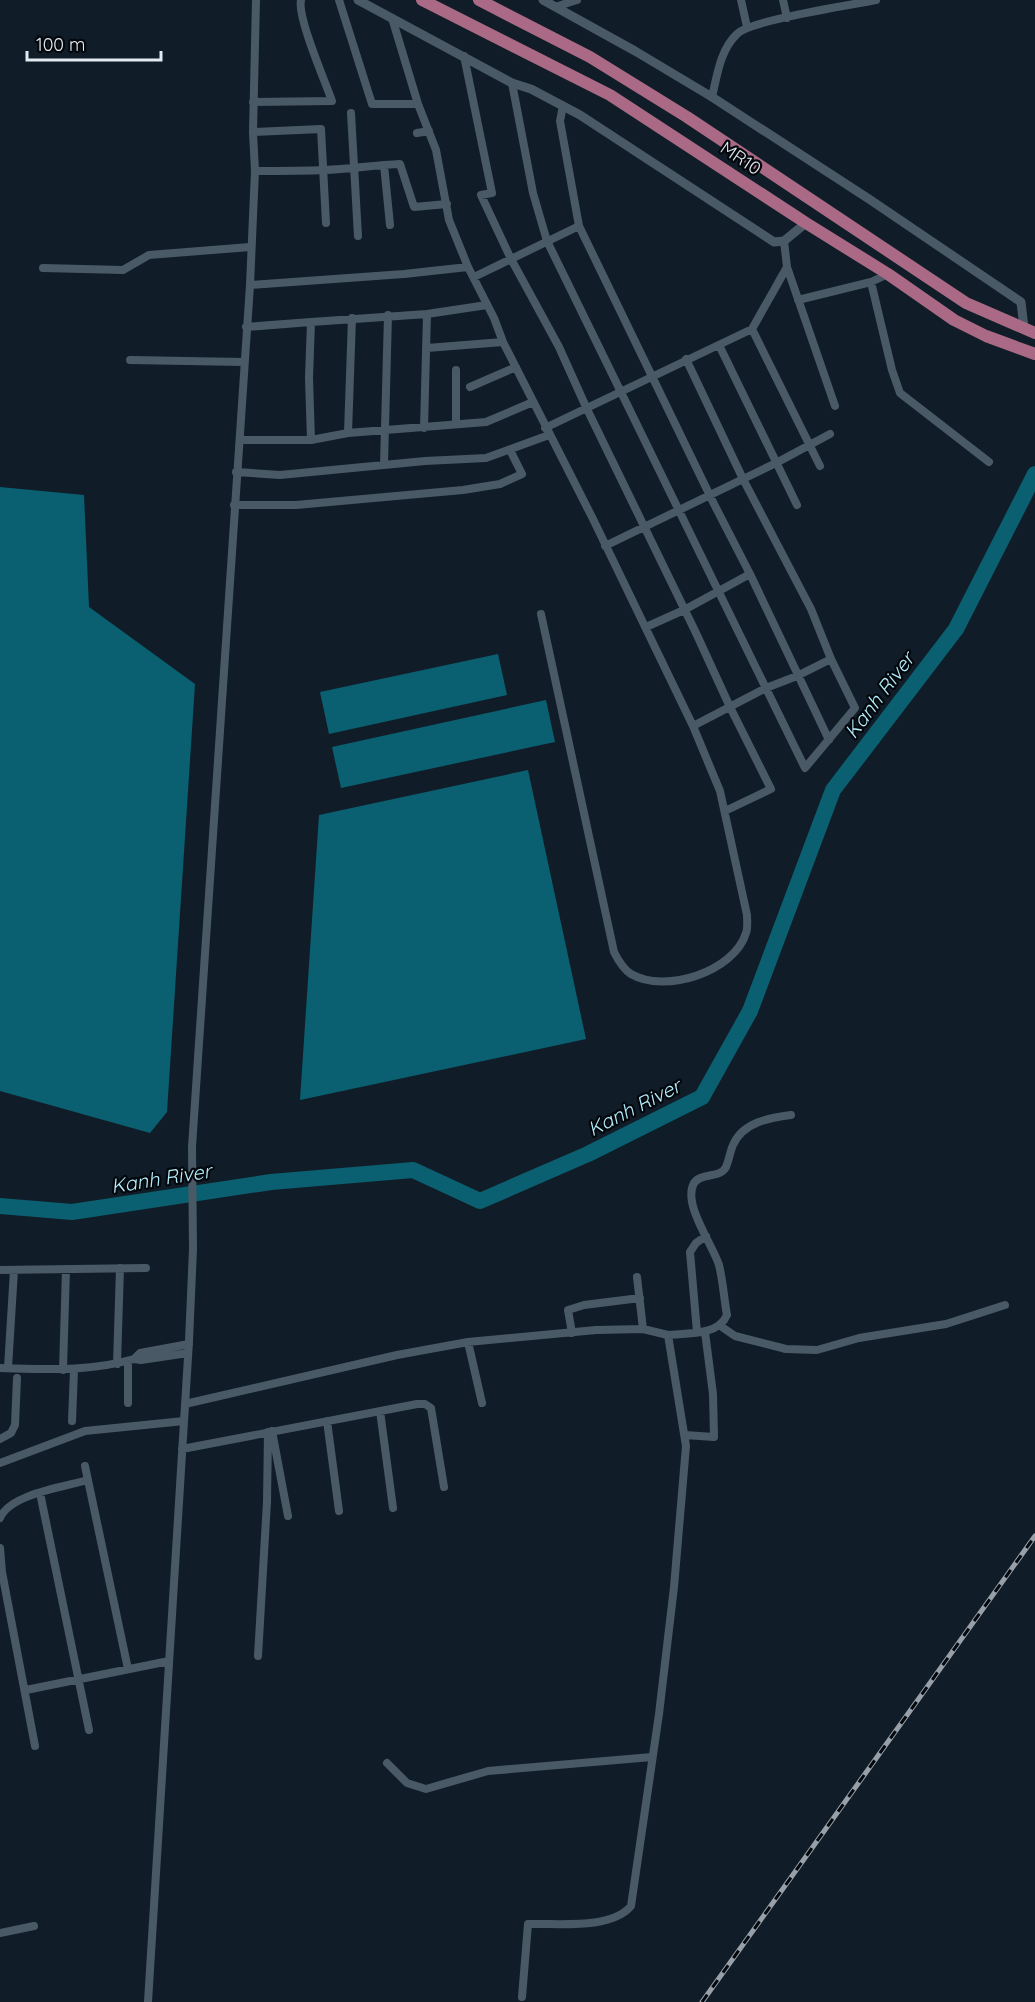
<svg xmlns="http://www.w3.org/2000/svg" width="1035" height="2002" viewBox="0 0 1035 2002" font-family="Quicksand,sans-serif">
	<style>
		.water { fill: #0a6070 }
		.lines { fill: none; stroke-linecap: round; stroke-linejoin: round }
		.river { stroke: #0a6070; stroke-width: 16 }
		.minor { stroke: #4a5966; stroke-width: 8 }
		.tertiary { stroke: #4a5966; stroke-width: 9 }
		.primary { stroke: #aa6a85; stroke-width: 12 }
		.rail-casing { stroke: #97a0a9; stroke-width: 5 }
		.rail { stroke: #03070b; stroke-width: 3; stroke-dasharray: 9; stroke-linecap: butt }
		.labels { text-anchor: middle; dominant-baseline: central; stroke-width: 4.5; stroke-linejoin: round; paint-order: stroke }
		.street-label { font-size: 18px; fill: #e2eaf2; stroke: #03070b }
		.water-label { font-size: 20px; font-style: italic; fill: #b4effe; stroke: #03070b }
	</style>
	<rect width="100%" height="100%" fill="#101d28"/>
	<path class="water" d="M0,487L84,495L89,607L195,684L167,1112L150,1133L0,1091Z
		M498,654L507,695L329,734L320,692Z
		M546,700L555,742L341,788L332,747Z
		M528,770L586,1039L300,1100L319,815Z"/>
	<g class="lines">
		<path class="river" d="M0,1206L72,1212L271,1182L413,1170L480,1201L588,1154L702,1097L750,1011L833,790L956,629L1035,474"/>
		<path class="minor" d="M339,0L372,104H418
			M741,0L747,27
			M783,0L787,18
			M555,7L577,0
			M392,18L418,104L436,150L449,220L468,267L494,318L503,342L593,519L693,726L720,791L747,915C747,920 748,928 746,933C734,972 665,994 631,974C623,969 618,960 614,952L541,614
			M464,56L492,193L481,195L511,259L559,347L586,407L696,633L730,707L771,789L725,811
			M512,83L533,193L547,241L805,768L855,708L831,659L811,609L743,479L686,359
			M712,97C717,76 720,50 737,34C751,20 851,5 876,0
			M253,102L332,101C325,81 297,17 301,0
			M563,106L560,121L579,226
			M351,113L358,236
			M253,132L321,129L326,223
			M417,133L429,131
			M384,165L390,225
			M255,171C278,171 302,171 325,170C350,169 375,165 400,164L414,207L447,204
			M787,267L835,406
			M43,268L123,270L149,255L250,247
			M474,277L579,226L714,504L750,574L829,740
			M871,282L892,370L900,393L989,462
			M250,285L404,274L468,267
			M798,300L871,282L888,274
			M246,327L311,322
			M752,329L820,466
			M719,345L797,505
			M427,348L503,342
			M130,360L243,362
			M470,387L516,367
			M456,424V370
			M424,428L427,314
			M545,428L752,329L787,267L784,241
			M348,433L352,318
			M240,440H311L348,433L486,422L533,402
			M311,440L309,378L311,322L427,314L487,305
			M384,465L388,315
			M236,472L280,475L425,461L486,458L549,435
			M234,505H296L463,490L500,484L522,474L510,450
			M605,546L776,463L830,434
			M646,627L684,610L750,574
			M693,726L766,688L797,676L831,659
			M0,1270L146,1268
			M637,1277L643,1329
			M719,1325L735,1336L786,1349L817,1350L859,1338L946,1324L1005,1305
			M697,1332L690,1252L696,1243L706,1236
			M572,1333L568,1310L584,1305L640,1298
			M668,1335C687,1333 718,1336 727,1315C724,1299 723,1281 719,1265C713,1245 682,1204 694,1183C701,1172 720,1179 726,1167C729,1160 730,1152 733,1145C743,1122 769,1118 791,1115
			M468,1342L482,1403
			M188,1353L141,1360L134,1359L140,1353L189,1344
			M128,1361V1403
			M117,1364L120,1268
			M0,1368C46,1369 89,1372 134,1359
			M8,1368L14,1270
			M63,1370L66,1269
			M185,1404L397,1355L468,1342L596,1330L643,1329L668,1335L686,1446L674,1587L659,1714L631,1906C611,1930 557,1923 528,1924L522,1997
			M380,1411L393,1508
			M72,1421L74,1370
			M327,1421L339,1511
			M272,1431L288,1516
			M685,1435L714,1437L713,1394L705,1332
			M0,1439L11,1433L15,1425L17,1378
			M182,1449L417,1404H425L431,1408L444,1487
			M0,1463L85,1431L184,1421
			M85,1466L128,1669
			M40,1493L89,1730
			M0,1518C10,1494 64,1487 88,1480
			M0,1548L2,1572L35,1746
			M258,1656L267,1502L268,1432
			M26,1690L169,1661
			M387,1763L407,1783L426,1789L488,1771L652,1757
			M0,1933L34,1926
			M148,2002L189,1341L193,1249L192,1147L250,285L255,171L253,132L256,0"/>
		<path class="tertiary" d="M358,0L512,83L531,89L580,115L774,242L784,241L806,223
			M543,0L635,51L712,97L869,199L1021,302L1024,328"/>
		<path class="primary" d="M422,0L610,95L806,223L888,274L954,320L986,336L1035,354
			M479,0L590,57L687,117L966,303L1035,333"/>
		<defs>
			<path id="rail" d="M702,2002L1035,1536"/>
		</defs>
		<use href="#rail" class="rail-casing"/>
		<use href="#rail" class="rail"/>
	</g>
	<g class="labels">
		<g class="street-label">
			<text transform="translate(741 158) rotate(34)">MR10</text>
		</g>
		<g class="water-label">
			<text transform="translate(879 695) rotate(-53)">Kanh River</text>
			<text transform="translate(634 1107) rotate(-27)">Kanh River</text>
			<text transform="translate(161 1178) rotate(-9)">Kanh River</text>
		</g>
	</g>
	<path d="M27 51v9h134v-9" fill="none" stroke="#e2eaf2" stroke-width="3"/>
	<text x="36" y="51" font-size="18" fill="#e2eaf2" stroke="#03070b" stroke-width="4.5" paint-order="stroke">100 m</text>
</svg>
